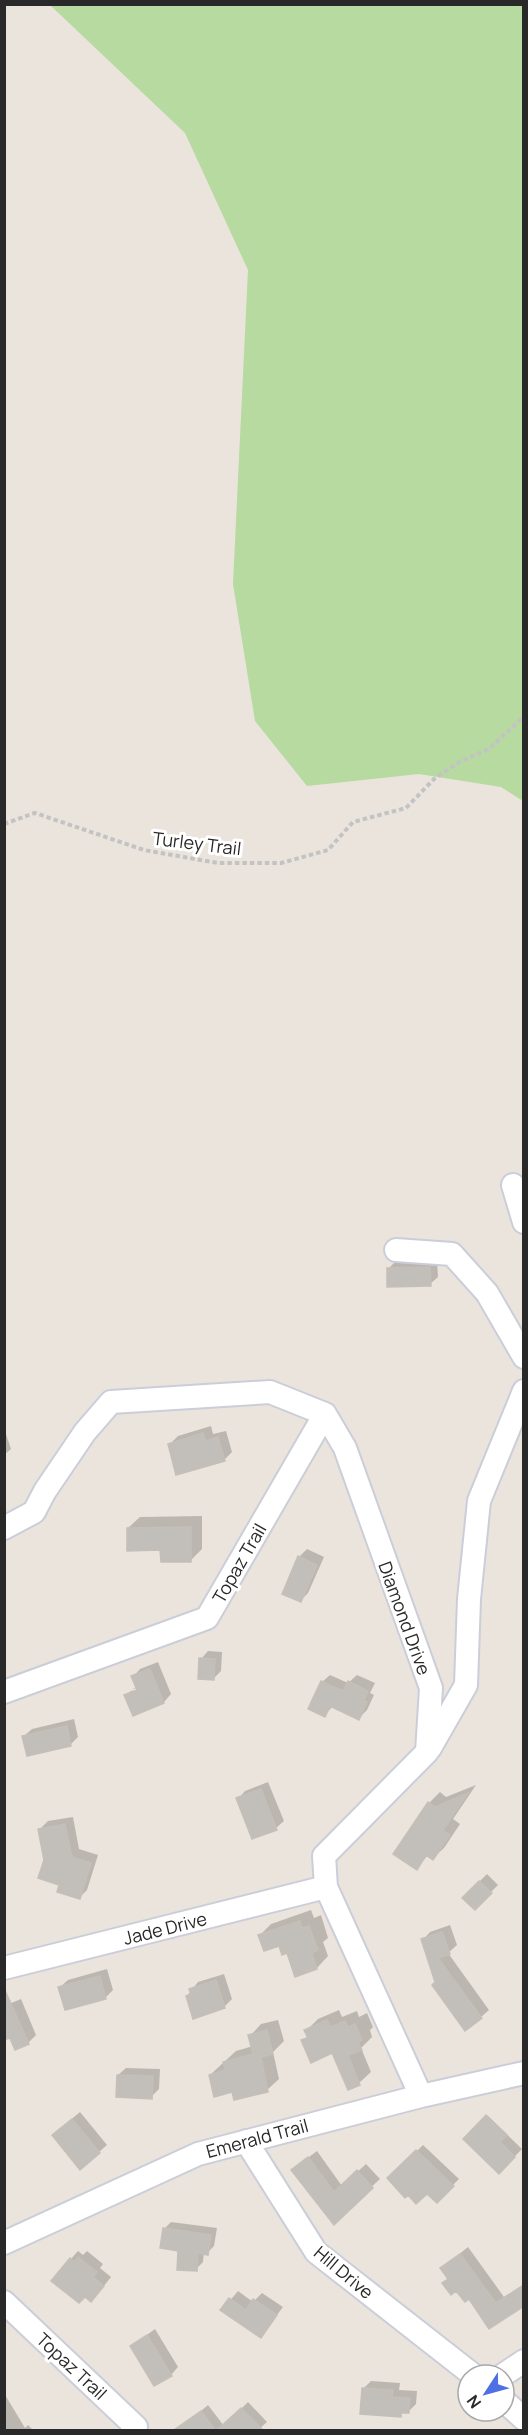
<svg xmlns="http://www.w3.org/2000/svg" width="528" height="2435" viewBox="0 0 528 2435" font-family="Manrope,sans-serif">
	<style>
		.green { fill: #b6da9f }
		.shadow { fill: #0003; fill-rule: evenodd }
		.building { fill: #c2beb9; stroke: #c5bfb7; stroke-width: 1.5 }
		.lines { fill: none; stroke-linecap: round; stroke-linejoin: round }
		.minor-casing { stroke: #cbced9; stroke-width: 26 }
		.path { stroke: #c3c3c3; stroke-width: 4; stroke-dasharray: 4.5 3; stroke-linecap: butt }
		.minor { stroke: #fff; stroke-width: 22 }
		.labels { text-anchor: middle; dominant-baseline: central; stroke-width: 6; stroke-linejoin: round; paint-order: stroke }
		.street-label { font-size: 18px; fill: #292929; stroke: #fff }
	</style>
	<rect width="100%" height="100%" fill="#eae4dd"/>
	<path class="green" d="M50,5H523V801L501,787L419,774L307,786L255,721L233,584L248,270L185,133Z"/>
	<path class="shadow" d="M437,1260L438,1277L430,1284L388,1269L396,1261Z
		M211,1426L213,1434L226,1431L232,1452L225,1459L177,1473L170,1444L178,1436Z
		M5,1431L11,1449L4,1455V1432Z
		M202,1516V1549L191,1560L128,1528L140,1517Z
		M307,1549L324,1557L308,1593L301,1600L299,1557Z
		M208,1651L222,1652L221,1671L214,1678L201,1659Z
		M158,1662L171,1694L164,1702L133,1714L125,1696L137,1686L133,1677L140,1669ZM143,1685L144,1688L132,1693V1690Z
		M330,1675L348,1683L357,1675L375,1683L370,1693L374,1695L367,1710L359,1718L333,1706L325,1715L322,1682Z
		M74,1719L78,1737L70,1745L24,1736L32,1729Z
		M268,1782L284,1821L276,1828L238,1799L245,1791Z
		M476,1785L453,1819L460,1824L444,1848L433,1858L428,1855L417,1868L429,1803L440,1792L446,1797Z
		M73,1817L79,1849L98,1855L87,1890L80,1897L61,1884L46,1860L40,1829L48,1821Z
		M487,1874L498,1885L475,1908L464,1897Z
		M311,1910L314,1918L321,1915L328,1938L323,1942L328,1956L317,1968L288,1951L280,1944L260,1935L271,1924Z
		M450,1925L457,1945L448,1953L489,2010L481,2017L437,1982L423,1940L430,1932Z
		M107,1969L113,1990L105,1998L60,1987L68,1980Z
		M224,1974L232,1999L224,2007L187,1996L198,1982Z
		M21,1999L36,2035L29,2042L16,2048L11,2036L4,2006Z
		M339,2010L342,2017L357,2011L359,2017L367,2013L373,2027L370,2030L372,2037L361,2048L371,2072L359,2083L333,2052L303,2041L308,2035L306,2031L318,2019Z
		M278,2020L284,2041L273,2052L279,2079L267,2090H233L210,2075L236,2051L253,2046L250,2036L261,2024Z
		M126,2068L160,2069L159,2089L151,2097L118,2075Z
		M80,2112L107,2145L81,2168L61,2128Z
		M488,2116L522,2149L499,2172L465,2139Z
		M423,2145L459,2179L437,2201L427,2192L389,2179Z
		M317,2151L342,2186L366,2164L380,2179L334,2222L301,2163Z
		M171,2222L217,2228L214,2246L207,2253L204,2252L203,2262L196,2269L164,2229Z
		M468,2247L504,2297L524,2284V2305L490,2327L470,2297L442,2268Z
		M78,2251L83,2255L87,2251L103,2264L100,2268L111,2277L99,2292L71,2259Z
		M238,2291L253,2302L262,2293L283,2307L261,2336L222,2310Z
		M155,2329L178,2367L171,2375L132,2346Z
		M371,2381L400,2383L399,2390L417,2391L416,2404L408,2412L404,2411L400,2415L363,2389Z
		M4,2393L25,2428L28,2425L33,2430H4Z
		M248,2402L267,2422L258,2430H194L188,2422L208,2405L224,2426Z"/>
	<path class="building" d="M430,1267L431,1286L387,1287V1268Z
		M203,1433L206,1441L218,1437L225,1461L176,1475L168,1444Z
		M191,1527V1562H161L160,1550L127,1551V1528Z
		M298,1556L317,1565L301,1602L282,1594Z
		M199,1658L215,1659L214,1680L198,1679Z
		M150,1669L164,1703L133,1716L124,1695L137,1690L131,1676Z
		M321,1681L343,1691L348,1681L368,1691L364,1701L367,1702L359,1720L330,1706L325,1717L308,1709Z
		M67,1726L71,1746L27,1756L22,1736Z
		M261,1789L277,1830L252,1839L236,1798Z
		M468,1793L443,1830L450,1835L433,1860L426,1855L417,1870L393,1854L428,1802L435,1807Z
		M65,1824L72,1857L91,1863L80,1899L57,1892L59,1885L38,1878L44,1860L38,1829Z
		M479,1881L492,1893L475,1910L462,1898Z
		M300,1921L302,1928L309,1926L318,1950L312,1953L317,1969L295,1977L287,1953L282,1955L279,1946L264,1951L258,1935Z
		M442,1932L450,1954L438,1958L482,2018L465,2031L432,1985L435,1982L421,1939Z
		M100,1976L106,1999L65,2010L58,1987Z
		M216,1980L225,2008L193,2019L186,1996L191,1994L189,1989Z
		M4,1988L29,2044L15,2050L10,2038L4,2040Z
		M327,2020L331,2027L345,2021L348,2027L355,2024L362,2040L358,2042L362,2050L348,2055L360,2085L348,2090L332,2053L311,2063L301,2040L308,2038L304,2030Z
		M267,2030L273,2054L261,2057L268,2092L234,2100L232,2092L214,2097L209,2075L225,2070L223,2062L253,2054L248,2035Z
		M117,2075L153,2076L152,2099L116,2097Z
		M486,2115L507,2135L500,2142L515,2157L499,2174L463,2139Z
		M72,2119L100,2153L80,2170L52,2135Z
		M416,2150L454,2186L437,2203L427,2194L416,2204L408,2195L405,2198L387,2178Z
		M308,2157L334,2192L357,2170L373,2188L334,2225L291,2170Z
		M163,2228L211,2235L208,2255L198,2253L197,2271L177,2270L178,2251L160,2248Z
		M460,2254L496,2303L524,2285V2306L489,2329L469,2299L465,2302L456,2291L451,2295L442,2283L448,2279L440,2268Z
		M78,2257L97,2272L93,2277L104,2286L91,2302L85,2297L79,2303L51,2281L70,2258L75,2262Z
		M229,2298L246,2310L253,2299L277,2315L261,2338L220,2310Z
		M147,2335L172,2376L154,2386L130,2346Z
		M362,2388L393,2390L392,2397L410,2398L409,2413H401V2417L360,2414Z
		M241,2408L263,2430H217Z
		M201,2411L215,2430H174Z"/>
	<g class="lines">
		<defs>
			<path id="minor" d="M513,1185L524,1222
				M396,1250L452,1254L487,1293L524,1357
				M4,1528L34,1512L45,1491L85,1432L111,1402L270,1392L325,1414L345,1448L431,1688L427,1752L324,1856L326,1887L421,2096
				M4,1692L207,1618L325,1414
				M430,1748L466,1685L469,1599L479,1501L524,1391
				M4,1968L326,1887
				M246,2141L316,2252L473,2375
				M4,2243L198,2154L421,2096L524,2073
				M4,2302L136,2427L132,2430
				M503,2375L524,2361
				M504,2401L524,2419"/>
		</defs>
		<use href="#minor" class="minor-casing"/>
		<path class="path" d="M4,824L35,813L144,850L218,863H281L328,850L353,822L406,808L434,779L461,761L489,749L524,716"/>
		<use href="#minor" class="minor"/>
	</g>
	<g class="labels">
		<g class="street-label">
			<text transform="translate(197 843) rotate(7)">Turley Trail</text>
			<text transform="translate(239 1563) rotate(-60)">Topaz Trail</text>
			<text transform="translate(405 1618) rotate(70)">Diamond Drive</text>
			<text transform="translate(165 1928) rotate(-14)">Jade Drive</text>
			<text transform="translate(257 2138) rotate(-15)">Emerald Trail</text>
			<text transform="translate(344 2272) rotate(40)">Hill Drive</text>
			<text transform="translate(72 2366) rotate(43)">Topaz Trail</text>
		</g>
	</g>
	<rect width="528" height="2435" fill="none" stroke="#292929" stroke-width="12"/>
	<g transform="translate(486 2393) rotate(234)"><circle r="28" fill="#ffffff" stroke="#a9a9a9" stroke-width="1.5"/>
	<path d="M0-4.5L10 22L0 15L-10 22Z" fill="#4f70e5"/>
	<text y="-9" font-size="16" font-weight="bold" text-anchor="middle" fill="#292929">N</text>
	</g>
</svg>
